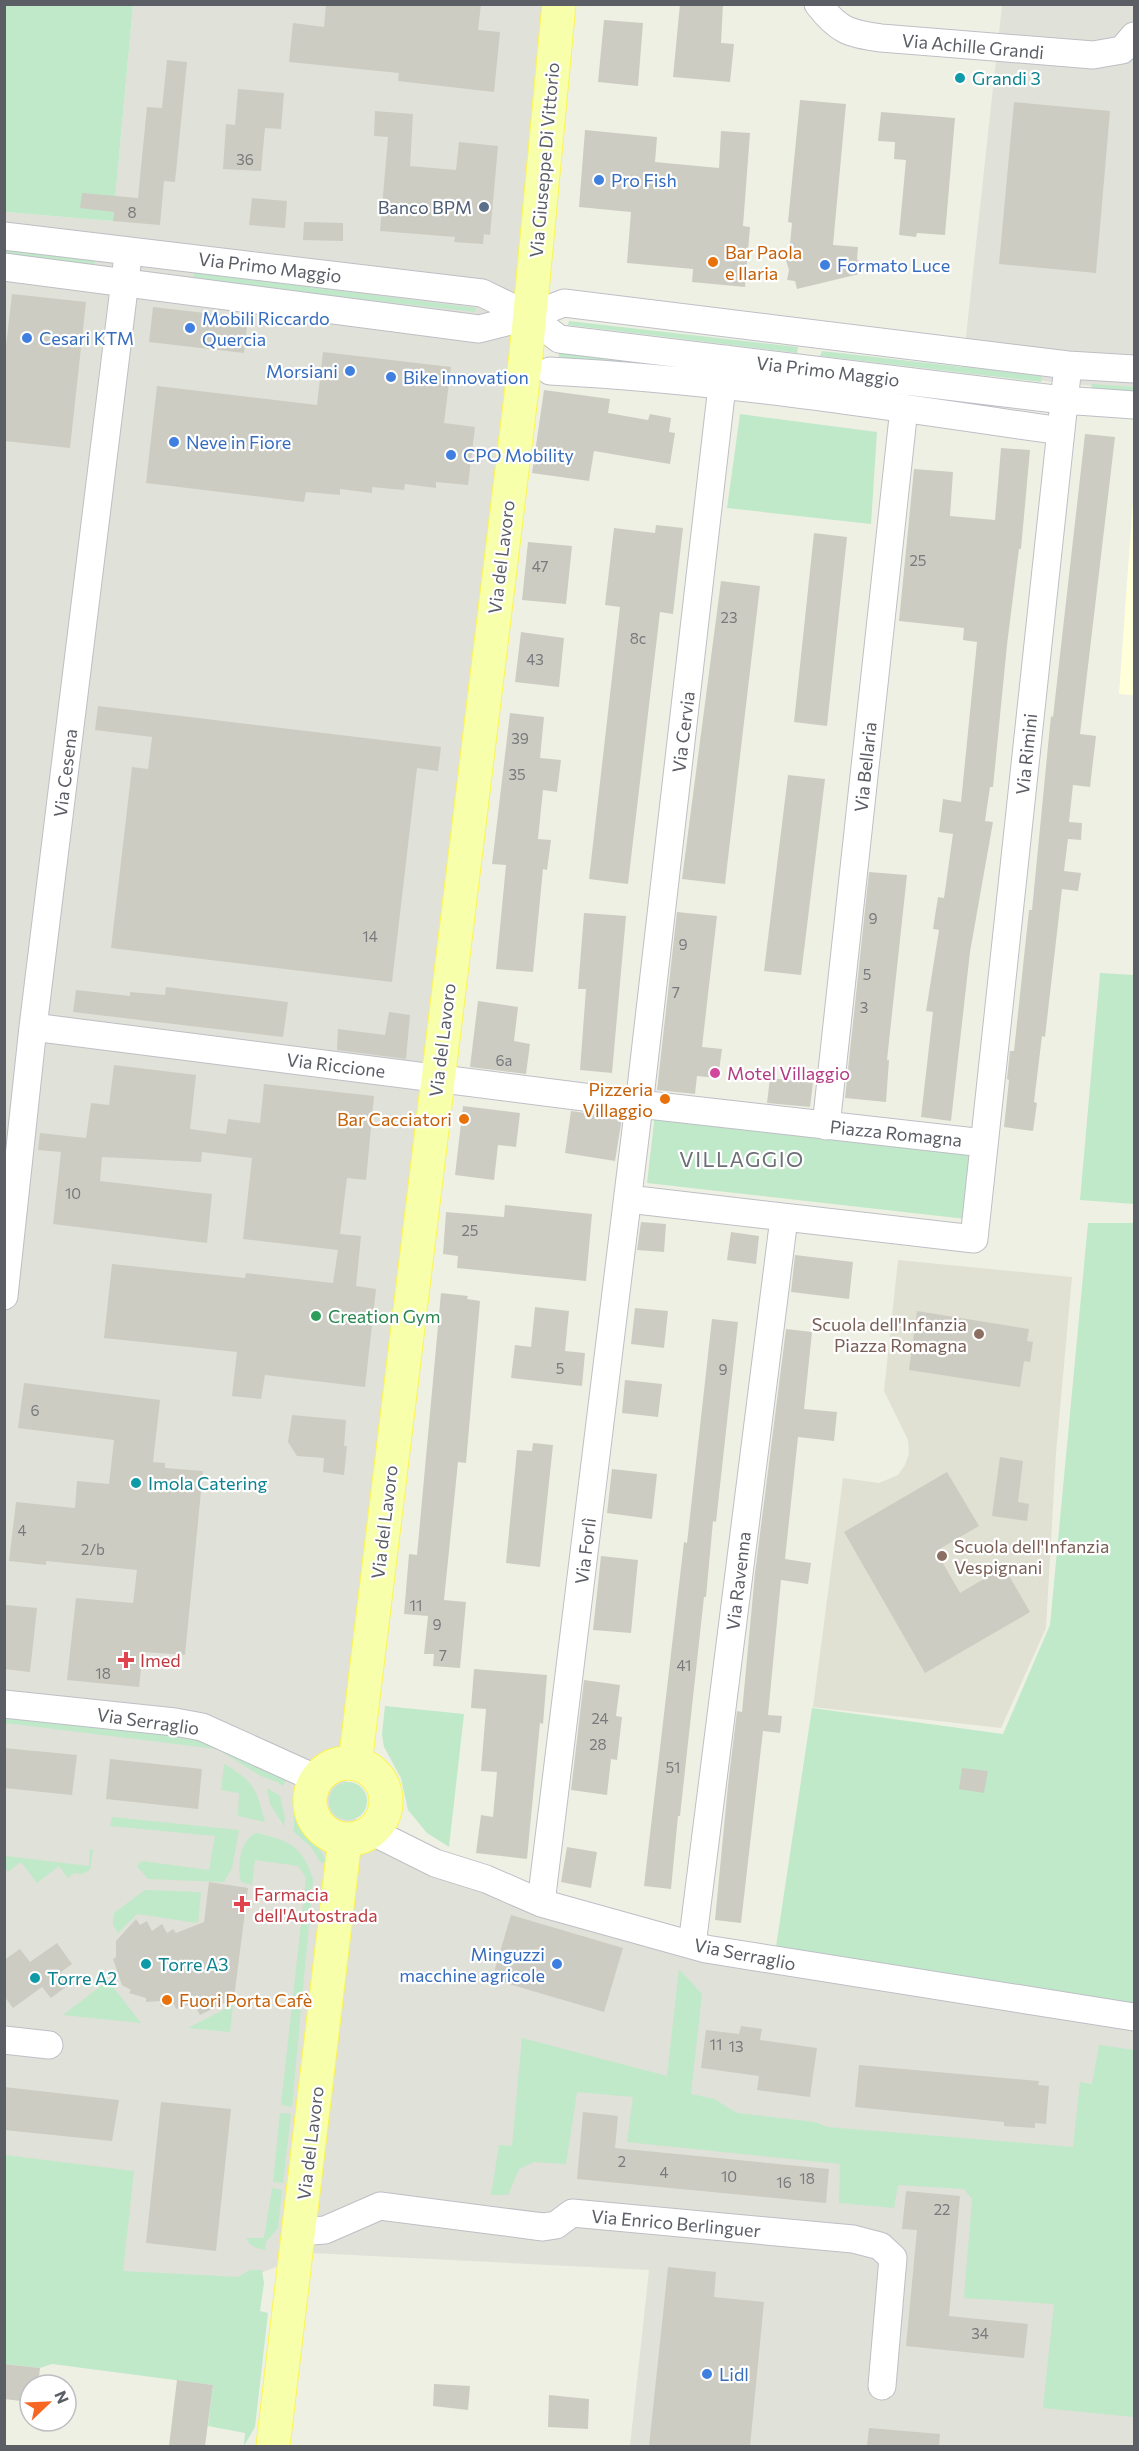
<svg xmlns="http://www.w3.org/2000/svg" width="1139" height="2451" viewBox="0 0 1139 2451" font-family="Commissioner,sans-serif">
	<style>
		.commercial { fill: #ffffda }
		.industrial { fill: #e0e1d8 }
		.education { fill: #e0e0d3 }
		.green { fill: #bfe9c9 }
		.building { fill: #cdccc3 }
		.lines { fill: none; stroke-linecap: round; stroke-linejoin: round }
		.minor-casing { stroke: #bebfc6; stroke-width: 29 }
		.major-casing { stroke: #fcf551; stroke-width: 35 }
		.minor { stroke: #fff; stroke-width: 27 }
		.major { stroke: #f8ffaa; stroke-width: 33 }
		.culture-dot { fill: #0f9aa8; stroke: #fff; stroke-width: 2 }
		.shop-dot { fill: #3f7fe0; stroke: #fff; stroke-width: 2 }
		.service-dot { fill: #5c6f8a; stroke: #fff; stroke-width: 2 }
		.food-dot { fill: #e8710a; stroke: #fff; stroke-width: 2 }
		.hotel-dot { fill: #d1479c; stroke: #fff; stroke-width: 2 }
		.leisure-dot { fill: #2e9e5b; stroke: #fff; stroke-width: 2 }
		.education-dot { fill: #8d6e63; stroke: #fff; stroke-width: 2 }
		.health-dot { fill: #e0444e; stroke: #fff; stroke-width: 2 }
		.labels { text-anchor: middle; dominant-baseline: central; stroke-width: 4.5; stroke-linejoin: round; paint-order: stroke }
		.number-label { font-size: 15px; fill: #787a7d }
		.street-label { font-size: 18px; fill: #5c5e66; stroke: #fff }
		.culture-label { font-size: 18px; fill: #0d838f; stroke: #fff; text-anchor: start }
		.shop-label { font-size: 18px; fill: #366cbe; stroke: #fff; text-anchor: start }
		.service-label { font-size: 18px; fill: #4e5e75; stroke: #fff; text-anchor: end }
		.food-label { font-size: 18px; fill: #c56008; stroke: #fff; text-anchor: start }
		.hotel-label { font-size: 18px; fill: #b23c85; stroke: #fff; text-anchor: start }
		.leisure-label { font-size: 18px; fill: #27864d; stroke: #fff; text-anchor: start }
		.education-label { font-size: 18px; fill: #785e54; stroke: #fff; text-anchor: end }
		.health-label { font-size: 18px; fill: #be3a42; stroke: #fff; text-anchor: start }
		.quarter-label { font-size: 21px; letter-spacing: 1.5px; fill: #6d7078; stroke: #fff }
	</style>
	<rect width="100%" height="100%" fill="#eff0e4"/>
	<path class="commercial" d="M1134,486V695L1119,694Z"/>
	<path class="industrial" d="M133,5H556L382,1428L343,1810L396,1847L644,1931L1134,2004V2446H630L649,2270L312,2253L240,2281L5,2280V212L113,221Z
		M1002,5H1134V390L962,373Z"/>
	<path class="education" d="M898,1260L1072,1277L1056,1453L1046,1628L1001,1728L813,1707L843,1478L879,1483L898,1475L905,1465L909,1454L908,1440L884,1391Z"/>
	<path class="green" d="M4,5H133L113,221L5,212Z
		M5,250L95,260V267L5,256Z
		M194,272L476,308L475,312L193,280Z
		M569,321L798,347L797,353L568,325Z
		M560,349L706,367L704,378L558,360Z
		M822,351L1042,376L1041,382L820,356Z
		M1092,384L1134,387V392L1091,389Z
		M740,414L877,432L871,524L727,508Z
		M1100,973L1134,975V1204L1080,1200Z
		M655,1114L973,1151L966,1219L647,1183Z
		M1088,1223H1134V2004L774,1960L812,1708L1003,1734L1050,1625Z
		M385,1706L464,1714L449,1847L427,1833L408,1810L401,1778L384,1747L382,1734Z
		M5,1715L198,1737L288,1778L283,1786L277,1782L261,1776L217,1749L5,1723Z
		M224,1764C255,1782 256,1789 265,1822L238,1816L239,1793L221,1790Z
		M329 1801a19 19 0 1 1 38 0a19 19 0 1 1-38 0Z
		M267,1788L280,1796L285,1818L284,1826L270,1804Z
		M294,1789C302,1800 298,1814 303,1826C309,1839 321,1846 326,1862L321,1863L311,1847L293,1831C297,1816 290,1803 294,1789Z
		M112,1817L239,1830L232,1868L224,1882L148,1879L137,1866L142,1861L209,1870L215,1836L110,1826Z
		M257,1833C290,1841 303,1846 313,1880L292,2107L281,2105L306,1878L298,1866L255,1860L252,1885L241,1882C237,1867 240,1838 257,1833Z
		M90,1849L93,1850L90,1870L82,1874L74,1873L68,1878L59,1866L37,1883L21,1862L8,1872L5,1868V1856L89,1866Z
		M145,1890L201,1892L198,1923L137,1914L118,1933L113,1925L114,1913Z
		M679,1969L702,1994L691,2094L714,2099L737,2113L815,2122L827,2127L1073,2147L1080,2082L1092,2084L1099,2045L1134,2050V2417L1043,2408L1054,2304L964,2298L972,2199L964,2189L898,2185L894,2208L839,2203L840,2164L627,2142L633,2097L577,2092L566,2164L534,2162L519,2169L508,2195H491L499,2145L512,2146L522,2038L667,2076Z
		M101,1986L113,1987L141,2023L63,2015Z
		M233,2005L230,2032L188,2028Z
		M280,2113L291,2114L283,2183L273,2182Z
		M5,2155L134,2171L123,2271L238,2277L250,2270H262L264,2283L260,2311L268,2313L255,2427L244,2446L245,2433L208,2426L213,2385L52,2364L40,2368L5,2364Z
		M272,2188L282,2190L278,2228L266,2242L265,2250C255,2248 251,2247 246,2238H264Z"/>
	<path class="building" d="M326,4H481L478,30L500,32L494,92L398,81L399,73L289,62L293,23L324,27Z
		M680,4H723L721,43L734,44L730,82L673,77Z
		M604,20L643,23L638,86L598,82Z
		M167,60L187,62L175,182L164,181L160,225L113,221L114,212L80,208L82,193L138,198L147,107L162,108Z
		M238,89L284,93L281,129L265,128L261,171L223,169L226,124L235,125Z
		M800,100L846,104L833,245L858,247L857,260L861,261L859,274L797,289L795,281L787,280L789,270L785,257L789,255L792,223L788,222Z
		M1014,102L1110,111L1096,273L999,264Z
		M375,111L413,114L410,166L456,170L459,142L498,146L490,235L484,234L483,244L454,242L455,237L380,231L388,137L374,136Z
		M881,112L955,118L945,235L917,233L916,237L899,235L906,160L894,159L895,142L878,141Z
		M585,130L657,137L655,162L719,168L721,131L750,133L743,226L750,227L745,287L692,282L693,269L627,263L631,212L579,207Z
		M252,198L287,201L285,228L249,225Z
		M304,222L343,223V241L303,240Z
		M12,294L86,302L70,448L4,441V362Z
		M153,307L248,318L244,353L149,342Z
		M323,352L451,367L444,423L475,427L468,485L436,482V488L405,484L404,490L372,487V493L340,489V495L306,492L304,502L146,483L157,386L317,405Z
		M544,390L610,399L608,413L648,420L650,414L671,418L669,432L675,433L670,464L594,451L589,481L532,473Z
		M1085,434L1115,437L1080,734L1096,736L1090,787L1073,785L1069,822L1082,823L1081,840L1068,839L1064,871L1081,873L1078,891L1062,889L1045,1037L1042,1036L1034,1102L1037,1103L1033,1131L1004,1127L1009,1080L1007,1079L1010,1051H1014L1029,910H1032L1048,746L1051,716L1053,717Z
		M1001,448L1030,450L1021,549H1019L1007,645L993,787H990L985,821L993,822L970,952L951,1121L921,1117L933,1012L926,1011L939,930L933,929L938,897L944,898L953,834L939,832L943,799L961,802L977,642L963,640L964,628L899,621L914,469L953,472L950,516L995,520Z
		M656,525L683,528L673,614L660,612L628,884L589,879L620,607L605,605L614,528L655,533Z
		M814,533L847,537L827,726L794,722Z
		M528,542L572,546L566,604L522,600Z
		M721,581L760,586L725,884L682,879Z
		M521,632L564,638L559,687L515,682Z
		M98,706L441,747L438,771L417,768L392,982L111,948L132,767L148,769L152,737L95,730Z
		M510,713L544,717L540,758L561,760L557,792L543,790L538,839L551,840L547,870L543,869L533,972L496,969L506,865L492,864Z
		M788,775L825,779L801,975L764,971Z
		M869,872L907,875L887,1060H889L886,1102L845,1098Z
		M677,912L717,916L702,1047L722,1049L718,1078L697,1076L695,1094L657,1090Z
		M584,913L626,916L612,1073L580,1070L586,989H578Z
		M166,987L288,1002L283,1037L73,1012L76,990L130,996V992L165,995Z
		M478,1001L518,1007L514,1041L530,1044L526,1074L470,1067Z
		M389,1012L410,1015L406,1059L337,1050L338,1029L385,1035Z
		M114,1065L196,1075L190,1129L226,1134L228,1119L260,1123L264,1084L374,1096L366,1180L347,1178L340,1234L361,1236L356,1286L376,1289L365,1387L265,1375L261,1399L232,1396L237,1352L104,1338L112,1264L245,1278L246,1273L333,1283L338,1250L243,1239L252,1158L202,1152L201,1162L102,1157L100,1181L212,1194L207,1243L53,1224L61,1152L38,1150L40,1133L86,1138L91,1103L109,1105Z
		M770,1078L813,1083L810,1107L767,1103Z
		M463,1106L520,1113L516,1147L498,1145L494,1180L455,1175Z
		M571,1111L622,1118L615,1161L565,1153Z
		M505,1205L592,1214L586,1281L457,1268L458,1256L443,1254L446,1212L504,1217Z
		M641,1222L666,1224L664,1252L637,1250Z
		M731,1232L759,1236L756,1264L727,1260Z
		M795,1255L853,1262L849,1299L791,1292Z
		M441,1293L468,1296L467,1299L480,1301L466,1463L458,1462L444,1600L466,1602L460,1668L433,1666L434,1654H424L428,1616L404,1614L409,1554L417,1555Z
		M535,1307L569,1311L565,1351L585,1353L582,1386L511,1378L515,1345L531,1347Z
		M635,1308L668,1311L664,1348L631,1344Z
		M917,1311L1029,1329L1027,1341L1033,1342L1030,1362L1024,1361L1020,1387L909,1370Z
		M712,1319L738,1322L716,1522L713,1521L706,1597H704L680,1816H678L671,1889L644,1886L684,1542L687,1543Z
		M786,1329L812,1332L804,1409L837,1412L834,1441L798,1437L785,1559L811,1563L808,1584L781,1580L768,1715L782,1716L780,1733L763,1731L741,1923L715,1920L728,1785L737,1711L742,1712L755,1573Z
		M625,1380L662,1384L658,1417L622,1413Z
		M24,1383L160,1400L153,1462L165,1463V1468L203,1471L185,1655L143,1652L139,1687L67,1680L76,1598L133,1603L137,1570L46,1561V1565L9,1561L16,1502L75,1508L77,1481L109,1484L114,1440L18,1428Z
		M292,1415L346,1420L344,1446H347L344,1475L323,1472L324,1458L297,1456L288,1442Z
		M533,1443L553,1445L540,1567L506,1563L517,1450L532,1451Z
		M1000,1457L1023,1461L1018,1502L1029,1504L1027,1521L992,1516Z
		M612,1469L657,1474L652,1519L607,1513Z
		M947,1472L979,1526L936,1551L960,1593L1004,1567L1030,1612L925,1673L844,1532Z
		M601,1556L638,1560L631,1633L593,1630Z
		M6,1605L37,1608L30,1672L4,1669Z
		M474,1669L547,1675L543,1724L540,1723L527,1859L476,1853L481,1815L493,1817L497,1772L481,1771L486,1709L471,1708Z
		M584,1680L620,1685L616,1716L622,1717L617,1760L611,1759L607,1795L571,1790Z
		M4,1748L77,1755L72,1795L4,1788Z
		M110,1759L202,1769L198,1809L106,1799Z
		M962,1768L988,1771L984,1793L959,1789Z
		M567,1847L597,1852L591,1888L561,1882Z
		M209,1882L248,1888L234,1998L200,2015L193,2003L176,2009L174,2004L161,2007L160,2001L146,2002V1998L129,1993L131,1990L122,1985L113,1959L116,1957V1941L136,1919L140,1925L147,1921L152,1931L162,1924L167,1933L173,1929L176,1933L204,1922Z
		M511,1915L623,1948L604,2012L492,1979Z
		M57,1943L72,1964L61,1972L70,1984L51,1998L42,1987L13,2008L4,1996V1960L20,1949L30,1962Z
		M741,2026L762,2029L760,2040L817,2048L810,2097L757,2090L759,2076L701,2068L706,2030L739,2034Z
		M859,2065L1039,2081L1038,2085L1049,2086L1046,2124L1035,2123V2128L1004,2126V2122L855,2107Z
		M4,2087L119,2100L112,2141L4,2130Z
		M161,2102L231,2109L216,2251L146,2243Z
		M583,2112L618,2116L615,2148L829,2169L826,2203L577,2179Z
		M906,2191L960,2196L949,2316L1028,2324L1024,2358L906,2346L917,2230L902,2229Z
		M668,2267L716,2272L714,2297L764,2302L750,2446H649Z
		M4,2364L40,2368L38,2385H30V2402L4,2399Z
		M177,2380L213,2385L205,2446H169Z
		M434,2384L470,2386L468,2410L433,2406Z
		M549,2395L589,2399L588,2429L548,2427Z
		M869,2428L940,2434L939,2446H867Z"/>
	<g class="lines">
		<defs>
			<path id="minor" d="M818,4C838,30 849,34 881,38L1093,55L1122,50L1134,36
				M4,236L482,293L530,316L559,339L1063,400L1134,405
				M4,267L479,329L530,316L564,303L1068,365L1134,369
				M550,371C721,380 891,406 1060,431
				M33,1027L639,1104L984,1143
				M826,1126L904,408
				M628,1199L974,1239L1068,365
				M4,1296L33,1027L127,264
				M4,1704L175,1722L202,1727L317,1779
				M371,1831L435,1863L486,1879L541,1903L706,1949L1134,2017
				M541,1903L640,1097L722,386L727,359
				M692,1945L784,1218
				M4,2040L49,2045
				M299,2232L325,2230L380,2206L543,2227L556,2225L572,2213L853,2239L880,2246L893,2258L882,2386"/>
			<path id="major" d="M310 1801a38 38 0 1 1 76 0a38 38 0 1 1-76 0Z
				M355,1764L526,355L559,4
				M273,2446L345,1839"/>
		</defs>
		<use href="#minor" class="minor-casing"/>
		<use href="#major" class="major-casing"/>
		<use href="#minor" class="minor"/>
		<use href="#major" class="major"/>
	</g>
	<g class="culture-dot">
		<circle cx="960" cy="78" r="6"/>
		<circle cx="136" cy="1483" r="6"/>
		<circle cx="146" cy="1964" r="6"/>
		<circle cx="35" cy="1978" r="6"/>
	</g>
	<g class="shop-dot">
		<circle cx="599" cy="180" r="6"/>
		<circle cx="825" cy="265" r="6"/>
		<circle cx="190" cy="328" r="6"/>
		<circle cx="27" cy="338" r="6"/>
		<circle cx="350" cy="371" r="6"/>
		<circle cx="391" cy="377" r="6"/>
		<circle cx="174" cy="442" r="6"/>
		<circle cx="451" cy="455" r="6"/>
		<circle cx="557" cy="1964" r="6"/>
		<circle cx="707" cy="2374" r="6"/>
	</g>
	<circle class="service-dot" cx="484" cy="207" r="6"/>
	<g class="food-dot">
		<circle cx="713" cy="262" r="6"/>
		<circle cx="665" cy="1099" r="6"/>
		<circle cx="464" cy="1119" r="6"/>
		<circle cx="167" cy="2000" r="6"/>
	</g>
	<circle class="hotel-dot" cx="715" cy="1073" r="6"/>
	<circle class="leisure-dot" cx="316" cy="1316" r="6"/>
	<g class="education-dot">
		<circle cx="979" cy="1334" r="6"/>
		<circle cx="942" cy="1556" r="6"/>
	</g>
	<g class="health-dot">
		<path d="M123 1651h6v6h6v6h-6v6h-6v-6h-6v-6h6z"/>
		<path d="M239 1895h6v6h6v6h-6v6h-6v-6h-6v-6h6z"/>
	</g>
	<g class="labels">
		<g class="number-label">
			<text x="245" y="159">36</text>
			<text x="132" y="212">8</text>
			<text x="918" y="560">25</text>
			<text x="540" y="566">47</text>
			<text x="729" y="617">23</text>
			<text x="638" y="638">8c</text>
			<text x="535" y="659">43</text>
			<text x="520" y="738">39</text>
			<text x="517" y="774">35</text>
			<text x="873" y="918">9</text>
			<text x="370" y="936">14</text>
			<text x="683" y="944">9</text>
			<text x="867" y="974">5</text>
			<text x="676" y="992">7</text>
			<text x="864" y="1007">3</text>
			<text x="504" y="1060">6a</text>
			<text x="73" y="1193">10</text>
			<text x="470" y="1230">25</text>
			<text x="560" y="1368">5</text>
			<text x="723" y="1369">9</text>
			<text x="35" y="1410">6</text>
			<text x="22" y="1530">4</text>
			<text x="93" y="1549">2/b</text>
			<text x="416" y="1605">11</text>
			<text x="437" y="1624">9</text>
			<text x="443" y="1655">7</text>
			<text x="684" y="1665">41</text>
			<text x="103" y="1673">18</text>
			<text x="600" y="1718">24</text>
			<text x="598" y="1744">28</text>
			<text x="673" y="1767">51</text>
			<text x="716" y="2044">11</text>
			<text x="736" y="2046">13</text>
			<text x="622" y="2161">2</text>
			<text x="664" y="2172">4</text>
			<text x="729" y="2176">10</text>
			<text x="807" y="2178">18</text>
			<text x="784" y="2182">16</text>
			<text x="942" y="2209">22</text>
			<text x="980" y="2333">34</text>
		</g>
		<g class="street-label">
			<text transform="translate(973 46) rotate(5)">Via Achille Grandi</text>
			<text transform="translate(544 160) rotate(-85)">Via Giuseppe Di Vittorio</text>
			<text transform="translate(270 267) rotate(7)">Via Primo Maggio</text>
			<text transform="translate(828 371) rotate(7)">Via Primo Maggio</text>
			<text transform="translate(501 557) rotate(-83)">Via del Lavoro</text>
			<text transform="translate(683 732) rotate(-83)">Via Cervia</text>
			<text transform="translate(1026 754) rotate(-84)">Via Rimini</text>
			<text transform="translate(865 767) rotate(-84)">Via Bellaria</text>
			<text transform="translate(65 773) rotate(-83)">Via Cesena</text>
			<text transform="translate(442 1040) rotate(-83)">Via del Lavoro</text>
			<text transform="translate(336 1065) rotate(7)">Via Riccione</text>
			<text transform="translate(896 1133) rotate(6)">Piazza Romagna</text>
			<text transform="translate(384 1522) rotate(-83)">Via del Lavoro</text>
			<text transform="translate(585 1551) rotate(-83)">Via Forlì</text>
			<text transform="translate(738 1581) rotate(-83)">Via Ravenna</text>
			<text transform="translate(148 1721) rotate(8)">Via Serraglio</text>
			<text transform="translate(745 1954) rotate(11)">Via Serraglio</text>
			<text transform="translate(310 2143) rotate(-83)">Via del Lavoro</text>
			<text transform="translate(676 2223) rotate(5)">Via Enrico Berlinguer</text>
		</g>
		<g class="culture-label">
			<text x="972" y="78">Grandi 3</text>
			<text x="148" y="1483">Imola Catering</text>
			<text x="158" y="1964">Torre A3</text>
			<text x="47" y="1978">Torre A2</text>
		</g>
		<g class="shop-label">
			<text x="611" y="180">Pro Fish</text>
			<text x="837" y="265">Formato Luce</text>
			<text x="202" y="318">Mobili Riccardo<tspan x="202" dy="21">Quercia</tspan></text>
			<text x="39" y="338">Cesari KTM</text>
			<text x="338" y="371" text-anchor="end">Morsiani</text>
			<text x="403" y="377">Bike innovation</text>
			<text x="186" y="442">Neve in Fiore</text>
			<text x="463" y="455">CPO Mobility</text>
			<text x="545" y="1954" text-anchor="end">Minguzzi<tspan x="545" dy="21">macchine agricole</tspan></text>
			<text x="719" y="2374">Lidl</text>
		</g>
		<g class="service-label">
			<text x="472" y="207">Banco BPM</text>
		</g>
		<g class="food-label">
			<text x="725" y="252">Bar Paola<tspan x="725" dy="21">e Ilaria</tspan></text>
			<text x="653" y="1089" text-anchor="end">Pizzeria<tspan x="653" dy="21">Villaggio</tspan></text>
			<text x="452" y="1119" text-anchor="end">Bar Cacciatori</text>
			<text x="179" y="2000">Fuori Porta Cafè</text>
		</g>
		<g class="hotel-label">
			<text x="727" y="1073">Motel Villaggio</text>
		</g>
		<g class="leisure-label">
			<text x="328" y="1316">Creation Gym</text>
		</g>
		<g class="education-label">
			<text x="967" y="1324">Scuola dell'Infanzia<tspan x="967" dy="21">Piazza Romagna</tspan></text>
			<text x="954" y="1546" text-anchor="start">Scuola dell'Infanzia<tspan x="954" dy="21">Vespignani</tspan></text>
		</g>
		<g class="health-label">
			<text x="140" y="1660">Imed</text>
			<text x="254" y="1894">Farmacia<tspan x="254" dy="21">dell'Autostrada</tspan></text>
		</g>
		<g class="quarter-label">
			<text x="742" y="1158">VILLAGGIO</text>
		</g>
	</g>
	<rect width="1139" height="2451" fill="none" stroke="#5c5e66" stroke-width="12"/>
	<g transform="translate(48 2403) rotate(67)"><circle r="28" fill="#ffffff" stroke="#bebfc2" stroke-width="1.5"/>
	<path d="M0-4.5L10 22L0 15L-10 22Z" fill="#f66724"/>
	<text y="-9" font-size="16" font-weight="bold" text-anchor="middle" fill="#5c5e66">N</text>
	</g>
</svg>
